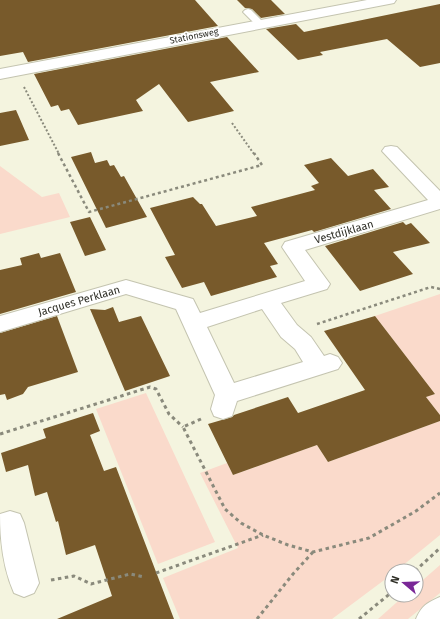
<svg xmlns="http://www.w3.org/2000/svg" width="440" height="619" viewBox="0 0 440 619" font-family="'Fira Sans',sans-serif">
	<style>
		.green { fill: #fadacb }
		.building { fill: #785a2b }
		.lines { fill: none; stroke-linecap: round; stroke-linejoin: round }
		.lane-casing { stroke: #c4c4b0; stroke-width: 2 }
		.street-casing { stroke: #c4c4b0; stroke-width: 2 }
		.secondary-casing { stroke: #c4c4b0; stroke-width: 2 }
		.path-far2 { stroke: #8a8a7c; stroke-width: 2; stroke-dasharray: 2 2; stroke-linecap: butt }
		.path-far1 { stroke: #8a8a7c; stroke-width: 2.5; stroke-dasharray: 3 3; stroke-linecap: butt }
		.path { stroke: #8a8a7c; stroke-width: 3; stroke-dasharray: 3.5 3.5; stroke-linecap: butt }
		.lane { fill: #fff; fill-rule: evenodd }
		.street { fill: #fff; fill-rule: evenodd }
		.secondary { fill: #fff; fill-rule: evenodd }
		.labels { text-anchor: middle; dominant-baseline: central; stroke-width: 4; stroke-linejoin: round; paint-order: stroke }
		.far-street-label { font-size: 9px; fill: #2e2e26; stroke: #fff }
		.street-label { font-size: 11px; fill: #2e2e26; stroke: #fff }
	</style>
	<rect width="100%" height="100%" fill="#f4f4df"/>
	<path class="green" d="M0,166L42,197L59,193L70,217L0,234Z
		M440,294V415L426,397L435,394L375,316Z
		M146,393L215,542L158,564L96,409Z
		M440,421V535L396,571H392L391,575L332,619H180L163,578L238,548L200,473L227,463L233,475L317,445L328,462Z
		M440,565V593L408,619H378L405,595H416V586Z"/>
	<path class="building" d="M0,0H195L218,26L28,62L23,52L0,56Z
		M237,0H271L285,14L261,18L252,9L245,8Z
		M440,4V63L420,67L387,39L320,52L323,55L298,60L266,29L296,24L304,32Z
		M227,37L259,72L210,82L234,111L188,122L159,84L136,100L143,111L78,125L69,109L61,111L58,105L51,107L34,74Z
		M16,110L29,140L0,146V113Z
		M91,152L95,163L107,160L110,166L114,165L121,177L124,176L147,217L106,228L71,157Z
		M331,158L348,176L373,169L389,187L374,190L391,209L314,232L312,230L264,243L278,264L270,266L277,277L211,296L204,282L182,288L165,257L175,255L150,208L193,197L200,204H202L216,226L257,216L251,207L315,190L311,186L319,183L304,165Z
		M90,217L106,250L85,256L70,222Z
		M403,222L406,225L411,223L430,243L393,252L413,274L360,291L325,246Z
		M39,253L41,258L60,253L76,292L0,314V270L22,265L20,258Z
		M113,307L119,322L141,316L170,376L125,391L90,309L105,310Z
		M57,316L78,372L28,387L23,394L7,400L5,394L0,395V333Z
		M375,316L435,394L426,397L440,415V421L328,462L317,445L233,475L208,424L232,417L234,415L288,397L298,413L365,390L324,331Z
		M93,413L100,431L90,435L104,471L116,467L174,619H57L112,596L95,545L66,555L58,521L56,522L47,492L35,496L28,465L6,472L1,453L46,438L43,429Z"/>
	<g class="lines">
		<defs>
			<path id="lane" d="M248,9L251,10L265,24L263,26H257L243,12L245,10Z"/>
			<path id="street" d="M367,0H396L394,3L389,4L0,79V69Z
				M391,146L397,147L440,191V209L305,250L330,284L327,289L281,303L297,325L311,337L324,356L330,354L338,357L342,363L338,369L237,401L232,416L223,419L214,416L211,409L215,395L176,309L126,294L0,332V316L126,280L193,299L200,313L305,281L282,247L285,242L428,200L382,151L385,147ZM262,309L281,337L295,349L303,362L234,383L207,327Z
				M10,511L20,514L24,523L39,583L34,593L24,597L14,593C3,568 0,541 0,514Z"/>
			<path id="secondary" d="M440,597V619H416C422,605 427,603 440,597Z"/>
		</defs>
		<use href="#lane" class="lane-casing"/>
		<use href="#street" class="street-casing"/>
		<use href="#secondary" class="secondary-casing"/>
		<path class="path-far2" d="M24,87L59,154
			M232,123L254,154"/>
		<path class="path-far1" d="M58,153L89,212L262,165L254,153
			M317,324L431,287L440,289"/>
		<path class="path" d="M201,419L183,427L225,509L241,523L263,535L288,545L313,552L369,538L416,511L440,493
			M0,434L150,387L156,389L169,414L183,427
			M415,571L440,548
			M156,573L263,535
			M51,580L74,576L91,584L130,574L144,577
			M257,619L293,574L313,552
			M359,619L392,592"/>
		<use href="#lane" class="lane"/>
		<use href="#street" class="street"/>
		<use href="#secondary" class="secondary"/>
	</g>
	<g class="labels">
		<g class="far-street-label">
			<text transform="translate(194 36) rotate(-11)">Stationsweg</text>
		</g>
		<g class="street-label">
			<text transform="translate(344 232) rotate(-16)">Vestdijklaan</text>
			<text transform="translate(79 301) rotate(-16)">Jacques Perklaan</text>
		</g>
	</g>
	<g transform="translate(404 583) rotate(289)"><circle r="19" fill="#ffffff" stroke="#ababa8"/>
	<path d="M0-3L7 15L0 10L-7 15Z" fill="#7a2797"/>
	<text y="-6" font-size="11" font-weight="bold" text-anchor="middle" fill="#2e2e26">N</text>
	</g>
</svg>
